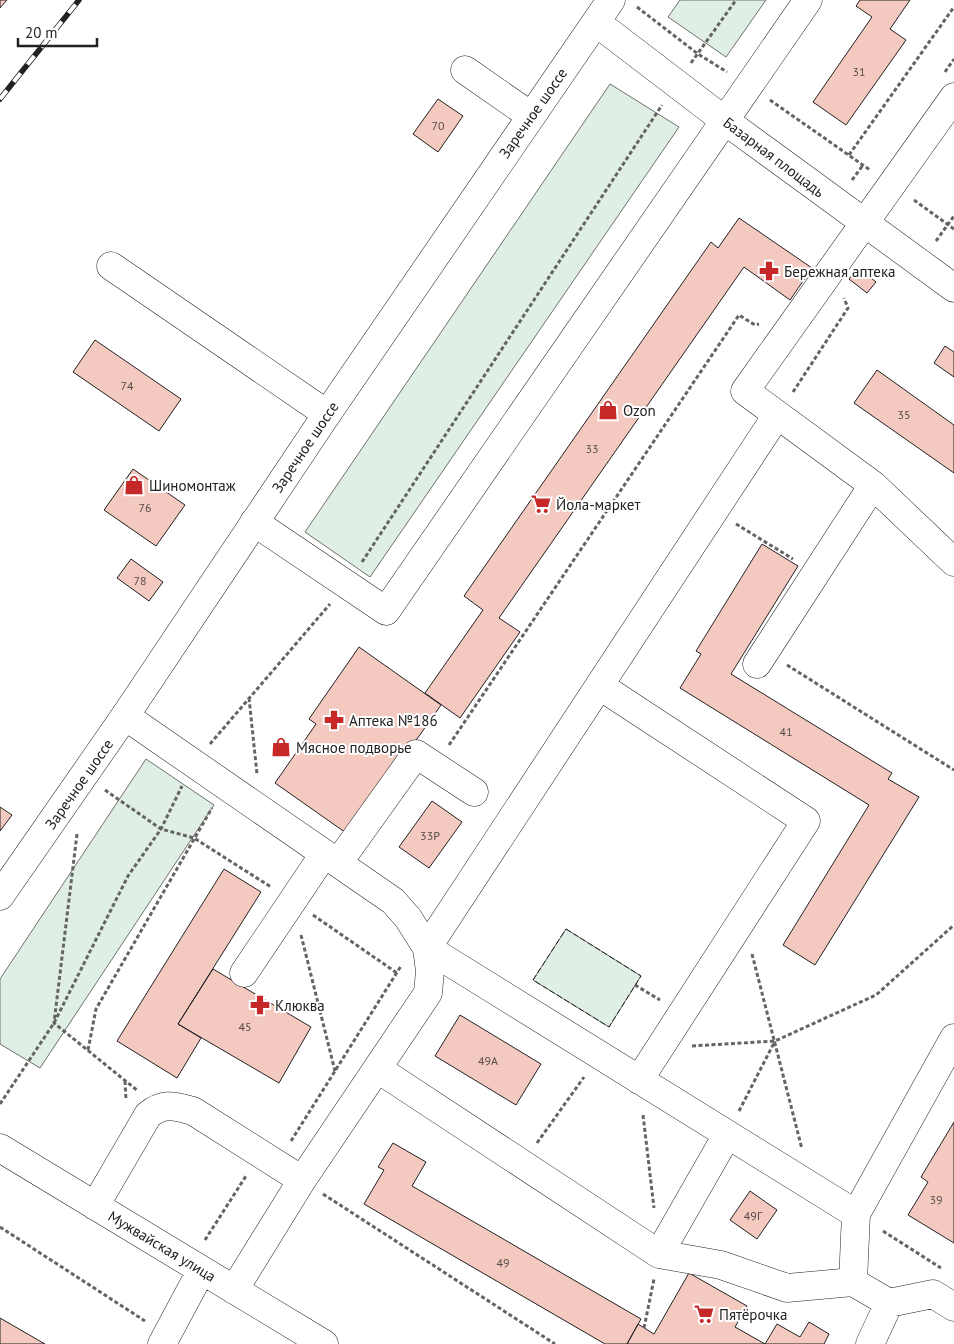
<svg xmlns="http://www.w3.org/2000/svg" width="954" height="1344" viewBox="0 0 954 1344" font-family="'PT Sans',sans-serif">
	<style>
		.green { fill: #e0efe3; stroke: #6f6f6f }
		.building { fill: #f3c9c0; stroke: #222 }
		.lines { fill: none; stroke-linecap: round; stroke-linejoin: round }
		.minor-casing { stroke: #222; stroke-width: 29 }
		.major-casing { stroke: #222; stroke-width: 29 }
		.path { stroke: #646464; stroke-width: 3; stroke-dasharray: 4 2.5; stroke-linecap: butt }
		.minor { stroke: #fff; stroke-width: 28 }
		.major { stroke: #fff; stroke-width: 28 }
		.rail-casing { stroke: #222; stroke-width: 5.5 }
		.rail { stroke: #fff; stroke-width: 4; stroke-dasharray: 11; stroke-linecap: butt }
		.fence { stroke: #222; stroke-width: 1; stroke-dasharray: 6 2.5; stroke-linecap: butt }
		.labels { text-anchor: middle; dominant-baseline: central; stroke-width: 4; stroke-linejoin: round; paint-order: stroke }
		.number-label { font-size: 12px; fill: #564c4a }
		.street-label { font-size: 15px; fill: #222; stroke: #fff }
		.poi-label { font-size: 15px; fill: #222; stroke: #fff; text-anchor: start }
	</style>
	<rect width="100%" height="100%" fill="#fff"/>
	<path class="green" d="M680,0H766L726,57L668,17Z
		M610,84L679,127L370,577L305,532Z
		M146,759L214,805L40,1068L0,1044V979Z
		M566,929L641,976L609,1027L533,980Z"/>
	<path class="building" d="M0,0H7L0,8Z
		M860,0H910L890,29L906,40L846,125L813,102L872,17L856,6Z
		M438,99L463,116L438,152L413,134Z
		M739,218L812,268L790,300L744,267L499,618L520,632L460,718L425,693L483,610L464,596L711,242L718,248Z
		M858,268L876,282L867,293L849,279Z
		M95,340L181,399L159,431L73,372Z
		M945,346L954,352V377L934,363Z
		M877,370L954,425V473L854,403Z
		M133,469L185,505L156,546L104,510Z
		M762,544L798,566L731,674L892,773L888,779L919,797L815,965L783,945L869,805L680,688L701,654L696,651Z
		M131,559L163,582L149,601L117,578Z
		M359,647L441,705L349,835L275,783L316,724L309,719Z
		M432,801L462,822L429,868L399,847Z
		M0,807L12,815L0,831Z
		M224,869L261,892L178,1024L201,1038L177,1078L117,1041Z
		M213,969L311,1027L279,1083L178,1024Z
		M460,1015L541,1064L516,1105L435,1056Z
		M954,1122V1243L908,1215L928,1182L921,1177Z
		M393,1143L426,1162L412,1186L641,1319L627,1344H605L364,1204L384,1170L378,1167Z
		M750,1191L777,1210L757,1239L730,1220Z
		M689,1273L747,1306L735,1327L765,1344L777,1324L800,1337L809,1322L829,1334L824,1344H627L638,1324L654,1334Z
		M0,1318L45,1344H0Z"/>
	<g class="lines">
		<defs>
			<path id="minor" d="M597,23L724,120L954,288
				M465,70L531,116
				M954,97L745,391L873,485L954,562
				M111,266L327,414
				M254,522L386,611L808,0
				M757,664L873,485
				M600,686L806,821L639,1080
				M125,716L393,901L408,918L427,948L856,1214L954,1038
				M338,863L416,754L474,792
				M244,973L324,854
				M378,1069L659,1254L721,1265L787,1288L853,1282
				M0,1148L324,1344
				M95,1206L148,1115C164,1102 174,1106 193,1111L302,1180
				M856,1214L853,1282L889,1303L870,1344
				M659,1254L727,1135
				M234,1290L302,1180L428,993L430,971L427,948L777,415
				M889,1303L933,1294L954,1307
				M162,1344L201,1271"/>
			<path id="major" d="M0,896L125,716L327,414L611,0"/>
		</defs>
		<use href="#minor" class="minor-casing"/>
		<use href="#major" class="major-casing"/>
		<path class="path" d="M637,7L698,54L727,72
			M691,63L736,0
			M945,72L954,59
			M770,100L870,170
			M849,155L954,7
			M852,180L863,165
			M914,200L954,229
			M936,241L954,216
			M793,392L848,308L844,298
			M736,524L793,559
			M362,562L662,105
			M787,665L954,770
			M249,698L257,774
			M210,744L330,604
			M449,745L739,315L755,325L759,324
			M105,790L161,829L194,838L271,887
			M77,834L54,1023L138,1091
			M313,915L397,973
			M301,935L335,1071
			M752,954L802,1149
			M635,985L660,1000
			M692,1046L775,1041L876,995L954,925
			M88,1050L96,1009L212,808
			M125,1081L126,1100
			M0,1104L54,1023L128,876L161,829L182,786
			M739,1111L775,1041
			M643,1115L654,1208
			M291,1141L401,966
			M537,1143L584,1077
			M323,1194L555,1344
			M0,1227L145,1321
			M883,1231L941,1268
			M205,1240L246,1176
			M644,1328L654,1279"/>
		<use href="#minor" class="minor"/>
		<use href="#major" class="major"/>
		<defs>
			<path id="rail" d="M0,99L79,0"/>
		</defs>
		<use href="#rail" class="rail-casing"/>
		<use href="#rail" class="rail"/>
		<path class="fence" d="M566,929L641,976L609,1027L533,980Z"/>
	</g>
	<defs>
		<symbol id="pharmacy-bare" viewBox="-9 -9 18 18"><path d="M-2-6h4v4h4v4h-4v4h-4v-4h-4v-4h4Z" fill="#c62828" stroke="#fff" stroke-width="2.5" paint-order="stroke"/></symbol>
		<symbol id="shop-bare" viewBox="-9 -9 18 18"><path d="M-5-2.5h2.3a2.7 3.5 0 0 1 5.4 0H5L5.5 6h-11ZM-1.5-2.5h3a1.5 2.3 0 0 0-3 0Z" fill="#c62828" stroke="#fff" stroke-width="2.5" paint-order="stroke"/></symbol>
		<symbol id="supermarket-bare" viewBox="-9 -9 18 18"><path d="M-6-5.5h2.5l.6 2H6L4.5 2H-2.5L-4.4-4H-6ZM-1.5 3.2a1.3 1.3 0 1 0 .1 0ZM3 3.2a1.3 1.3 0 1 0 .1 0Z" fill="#c62828" stroke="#fff" stroke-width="2.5" paint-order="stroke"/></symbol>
	</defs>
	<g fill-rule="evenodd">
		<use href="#pharmacy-bare" x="755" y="257" width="28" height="28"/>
		<use href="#shop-bare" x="594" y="396" width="28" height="28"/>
		<use href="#shop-bare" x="120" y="471" width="28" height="28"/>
		<use href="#supermarket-bare" x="527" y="490" width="28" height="28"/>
		<use href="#pharmacy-bare" x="320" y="706" width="28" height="28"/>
		<use href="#shop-bare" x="267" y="733" width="28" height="28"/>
		<use href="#pharmacy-bare" x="246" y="991" width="28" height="28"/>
		<use href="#supermarket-bare" x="690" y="1300" width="28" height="28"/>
	</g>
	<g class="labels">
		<g class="number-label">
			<text x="859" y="71">31</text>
			<text x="438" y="125">70</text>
			<text x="127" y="385">74</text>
			<text x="904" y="414">35</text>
			<text x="592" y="448">33</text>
			<text x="145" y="507">76</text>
			<text x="140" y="580">78</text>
			<text x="786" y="731">41</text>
			<text x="430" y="835">33Р</text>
			<text x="245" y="1026">45</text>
			<text x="488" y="1060">49А</text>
			<text x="936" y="1199">39</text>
			<text x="753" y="1215">49Г</text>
			<text x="503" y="1262">49</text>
		</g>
		<g class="street-label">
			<text transform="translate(533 113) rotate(-55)">Заречное шоссе</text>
			<text transform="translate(774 157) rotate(37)">Базарная площадь</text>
			<text transform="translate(305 447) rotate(-56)">Заречное шоссе</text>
			<text transform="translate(79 784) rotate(-55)">Заречное шоссе</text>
			<text transform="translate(162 1246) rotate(31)">Мужвайская улица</text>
		</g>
		<g class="poi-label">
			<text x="784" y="271">Бережная аптека</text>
			<text x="623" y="410">Ozon</text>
			<text x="149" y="485">Шиномонтаж</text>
			<text x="556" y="504">Йола-маркет</text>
			<text x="349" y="720">Аптека №186</text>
			<text x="296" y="747">Мясное подворье</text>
			<text x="275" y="1005">Клюква</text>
			<text x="719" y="1314">Пятёрочка</text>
		</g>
	</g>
	<path d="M18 38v8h79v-8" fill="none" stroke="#222222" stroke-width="2.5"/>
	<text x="25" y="38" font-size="15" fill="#222222" stroke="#ffffff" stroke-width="4" paint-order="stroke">20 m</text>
</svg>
